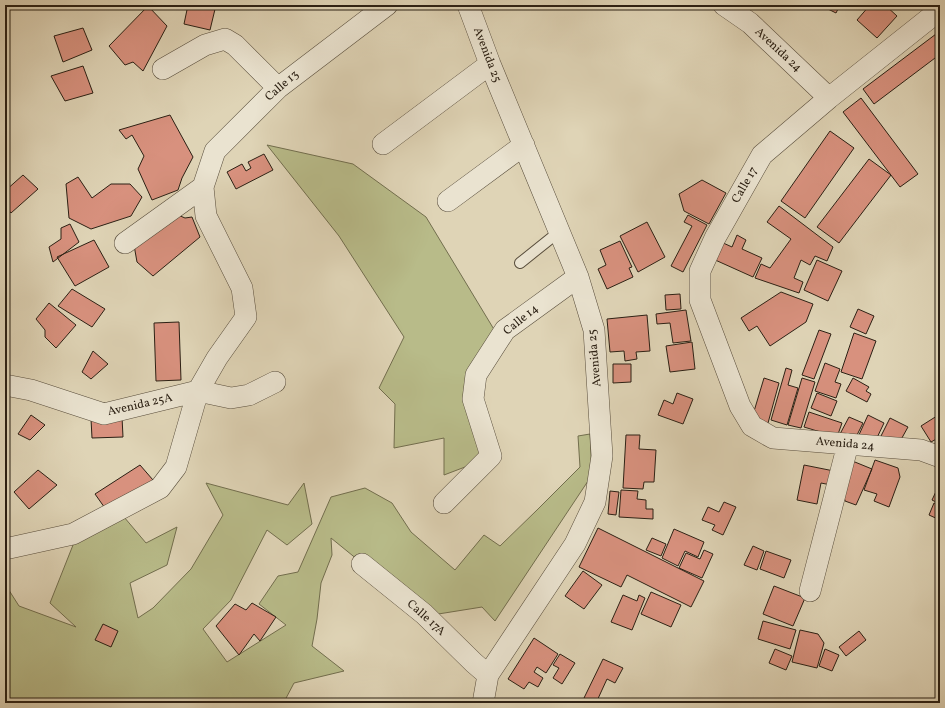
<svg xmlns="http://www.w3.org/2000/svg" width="945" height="708" viewBox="0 0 945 708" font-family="Vollkorn,serif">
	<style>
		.green { fill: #b8bb89; stroke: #726e4e }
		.building { fill: #d8917e; stroke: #2b2014 }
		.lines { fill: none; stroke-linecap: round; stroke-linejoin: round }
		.lane-casing { stroke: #584d3c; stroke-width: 12 }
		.street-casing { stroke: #584d3c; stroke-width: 22 }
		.lane { stroke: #eae3d0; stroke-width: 10 }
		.street { stroke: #eae3d0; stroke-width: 21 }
		.labels { text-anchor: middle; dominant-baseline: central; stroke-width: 4; stroke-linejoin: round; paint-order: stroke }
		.street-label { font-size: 12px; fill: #2b2014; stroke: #eae3d0 }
	</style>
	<rect width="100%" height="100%" fill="#dfd4b6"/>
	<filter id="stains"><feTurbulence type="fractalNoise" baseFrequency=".005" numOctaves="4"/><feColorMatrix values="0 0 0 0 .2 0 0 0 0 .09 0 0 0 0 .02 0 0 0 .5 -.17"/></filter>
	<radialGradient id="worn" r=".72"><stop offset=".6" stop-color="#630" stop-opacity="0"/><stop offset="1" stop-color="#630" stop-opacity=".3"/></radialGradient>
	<path class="green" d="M267,145L353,164L426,217L498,336L465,386L486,459L444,475V438L394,448L395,404L379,388L404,337L339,236Z
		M590,434L592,475L495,621L482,607L432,615L358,560L331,538L332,555L321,583L317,619L312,646L344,671L294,683L284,702L285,703H5V584L19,606L76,627L50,603L75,540L124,517L146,543L177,527L167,565L130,583L138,618L153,608L191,569L223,515L206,483L288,505L304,483L312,524L287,545L267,530L231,600L203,629L227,662L286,625L259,604L278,576L298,572L331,497L365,488L392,503L411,532L455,570L484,535L500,546L537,510L580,467L578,436Z"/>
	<path class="building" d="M188,5H216L210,30L184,24Z
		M822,5H840L836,13L822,6Z
		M870,5H885L897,16L877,38L857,20Z
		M148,6L167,26L143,71L133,62L125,65L109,46Z
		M83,28L92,50L63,62L54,36Z
		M940,31V57L939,55L874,104L863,89Z
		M83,66L93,93L65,101L51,76Z
		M861,98L918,174L900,187L843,112Z
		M170,115L193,157L182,178L178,190L152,200L138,169L144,156L132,135L126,139L119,130Z
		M830,131L854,148L805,218L781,201Z
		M264,154L273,170L236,189L227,172L242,164L246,171L251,168L248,162Z
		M869,159L891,175L839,243L817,227Z
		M23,175L38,189L11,213L5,206V191Z
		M78,177L92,198L111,184H130L142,197L131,216L91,229L69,218L66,184Z
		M702,180L726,193L709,224L684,211L679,194Z
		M779,206L833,247L827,261L815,256L810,265L801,260L794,278L803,282L799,293L755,278L761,264L770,268L791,239L767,222Z
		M178,215L185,218L192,217L200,237L153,276L137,262L134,245Z
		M688,215L707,225L683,272L671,266L692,226L684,222Z
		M647,222L665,257L638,272L620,236Z
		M70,224L79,242L53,262L49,247L61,239V228Z
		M737,235L746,240L742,249L762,258L753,277L713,259L721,242L732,247Z
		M94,240L109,267L75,286L57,257Z
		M620,241L632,267L629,268L633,277L607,289L598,269L606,265L600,250Z
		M817,260L842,271L828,301L804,290Z
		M72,289L105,309L92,327L58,306Z
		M781,292L813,304L806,322L770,346L757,326L749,331L741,318Z
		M680,294L681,309L666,310L665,295Z
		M49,303L76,325L56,348L45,337V330L36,319Z
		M858,309L874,316L866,334L850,327Z
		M686,310L691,341L673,343L670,323L657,324L656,314Z
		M647,315L650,351L636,352L637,359L625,361L624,351L610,352L607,319Z
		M179,322L181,380L156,381L154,323Z
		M819,330L831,334L814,379L802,375Z
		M854,333L876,341L862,379L841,372Z
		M692,342L695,369L670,372L666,346Z
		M93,351L108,364L91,379L82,372Z
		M825,363L840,369L835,382L841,384L836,398L815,391Z
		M613,364H631V382L613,383Z
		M786,368L792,370L788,385L798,388L787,425L771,420Z
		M764,378L779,383L768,423L752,418Z
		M802,378L815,382L801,428L788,425Z
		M853,378L869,387L866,391L871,394L867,402L846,391Z
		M677,393L693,399L683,424L658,415L664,400L673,404Z
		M817,393L837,401L831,416L811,408Z
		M809,412L842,423L837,437L804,427Z
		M940,414V437L931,442L921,426Z
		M31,415L45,425L30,440L18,434Z
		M868,415L884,423L874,444L858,437Z
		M122,417L123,437L92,438L91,419Z
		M849,417L863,423L854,441L840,434Z
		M890,418L908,427L898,445L881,436Z
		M626,435H640L639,449L656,450L654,482H644L643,489L623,488Z
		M850,460L872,469L856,505L845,501L841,481Z
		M875,460L898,468L900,477L889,507L874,501L877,494L864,490Z
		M140,465L153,480L107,511L95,494Z
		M804,465L834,471L831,485L821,483L817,504L797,500Z
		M38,470L57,485L29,509L14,492Z
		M940,483V504L932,500Z
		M621,490L638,491L637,499L646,500V509H653V519L619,517Z
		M610,491L619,492L616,515L608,514Z
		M724,502L736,507L723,535L712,530L715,525L702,520L708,507L719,512Z
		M934,503L940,506V520L929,515Z
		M598,528L704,581L691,607L627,575L621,587L579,567Z
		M674,529L704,542L698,557L685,551L678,566L662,558Z
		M652,538L666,544L661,556L646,550Z
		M753,546L764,551L757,570L744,565Z
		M704,550L713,554L702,578L679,568L686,553L700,559Z
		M766,551L791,560L784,578L760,569Z
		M583,571L602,585L584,609L565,596Z
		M774,586L805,598L793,626L763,614Z
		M651,592L681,605L671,627L641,614Z
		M623,595L637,601L639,595L645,598L632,630L611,622Z
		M252,603L276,617L260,641L254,634L239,655L216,626L235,604L246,610Z
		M763,621L796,630L790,649L758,639Z
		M103,624L118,631L111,647L95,640Z
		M800,630L818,634L824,643L817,668L792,662Z
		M859,631L866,640L846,656L839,647Z
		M534,638L558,654L546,673L537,667L534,672L543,678L538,687L529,682L524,689L508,679Z
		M775,649L792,656L786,670L769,663Z
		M825,649L839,655L832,671L819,666Z
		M560,654L575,663L562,684L553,678L559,668L553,665Z
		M603,659L623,668L615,683L607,679L596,703H595L584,698Z"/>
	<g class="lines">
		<defs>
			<path id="lane" d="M520,263L560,231"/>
			<path id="street" d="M468,5L490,64L578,277L594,330L602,456L595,502L575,544L488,675L483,703
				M724,5L750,23L829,98
				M940,12L936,13L829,98L762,155L715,238L700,271V300L740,406L752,426L773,438L921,450L940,457
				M163,69L205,45L225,39L235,45L278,88
				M383,144L490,64
				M448,201L524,145
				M125,243L203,187
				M5,385L31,390L104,414L198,391L231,398L249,395L275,382
				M444,503L491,456L473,399L476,375L505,330L578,277
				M5,549L73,534L160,488L176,467L198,391L217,358L246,317L242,288L206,216L203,187L215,151L278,88L387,5
				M362,564L424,614L474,663L488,675
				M810,591L848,444"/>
		</defs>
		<use href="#lane" class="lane-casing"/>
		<use href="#street" class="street-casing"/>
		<use href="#lane" class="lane"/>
		<use href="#street" class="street"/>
	</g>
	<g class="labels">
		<g class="street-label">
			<text transform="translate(778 50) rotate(43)">Avenida 24</text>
			<text transform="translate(487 55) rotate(69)">Avenida 25</text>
			<text transform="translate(282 86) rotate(-41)">Calle 13</text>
			<text transform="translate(745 185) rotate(-60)">Calle 17</text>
			<text transform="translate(521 320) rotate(-39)">Calle 14</text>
			<text transform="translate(595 358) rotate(-95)">Avenida 25</text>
			<text transform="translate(140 405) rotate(-13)">Avenida 25A</text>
			<text transform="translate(845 444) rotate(5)">Avenida 24</text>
			<text transform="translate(426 618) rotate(42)">Calle 17A</text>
		</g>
	</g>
	<rect width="945" height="708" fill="none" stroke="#dfd4b6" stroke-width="20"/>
	<rect x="6" y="6" width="933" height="696" fill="none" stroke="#2b2014" stroke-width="2"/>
	<rect x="10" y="10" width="925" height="688" fill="none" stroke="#2b2014"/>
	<rect width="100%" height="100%" filter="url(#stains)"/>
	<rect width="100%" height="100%" fill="url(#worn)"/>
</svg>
